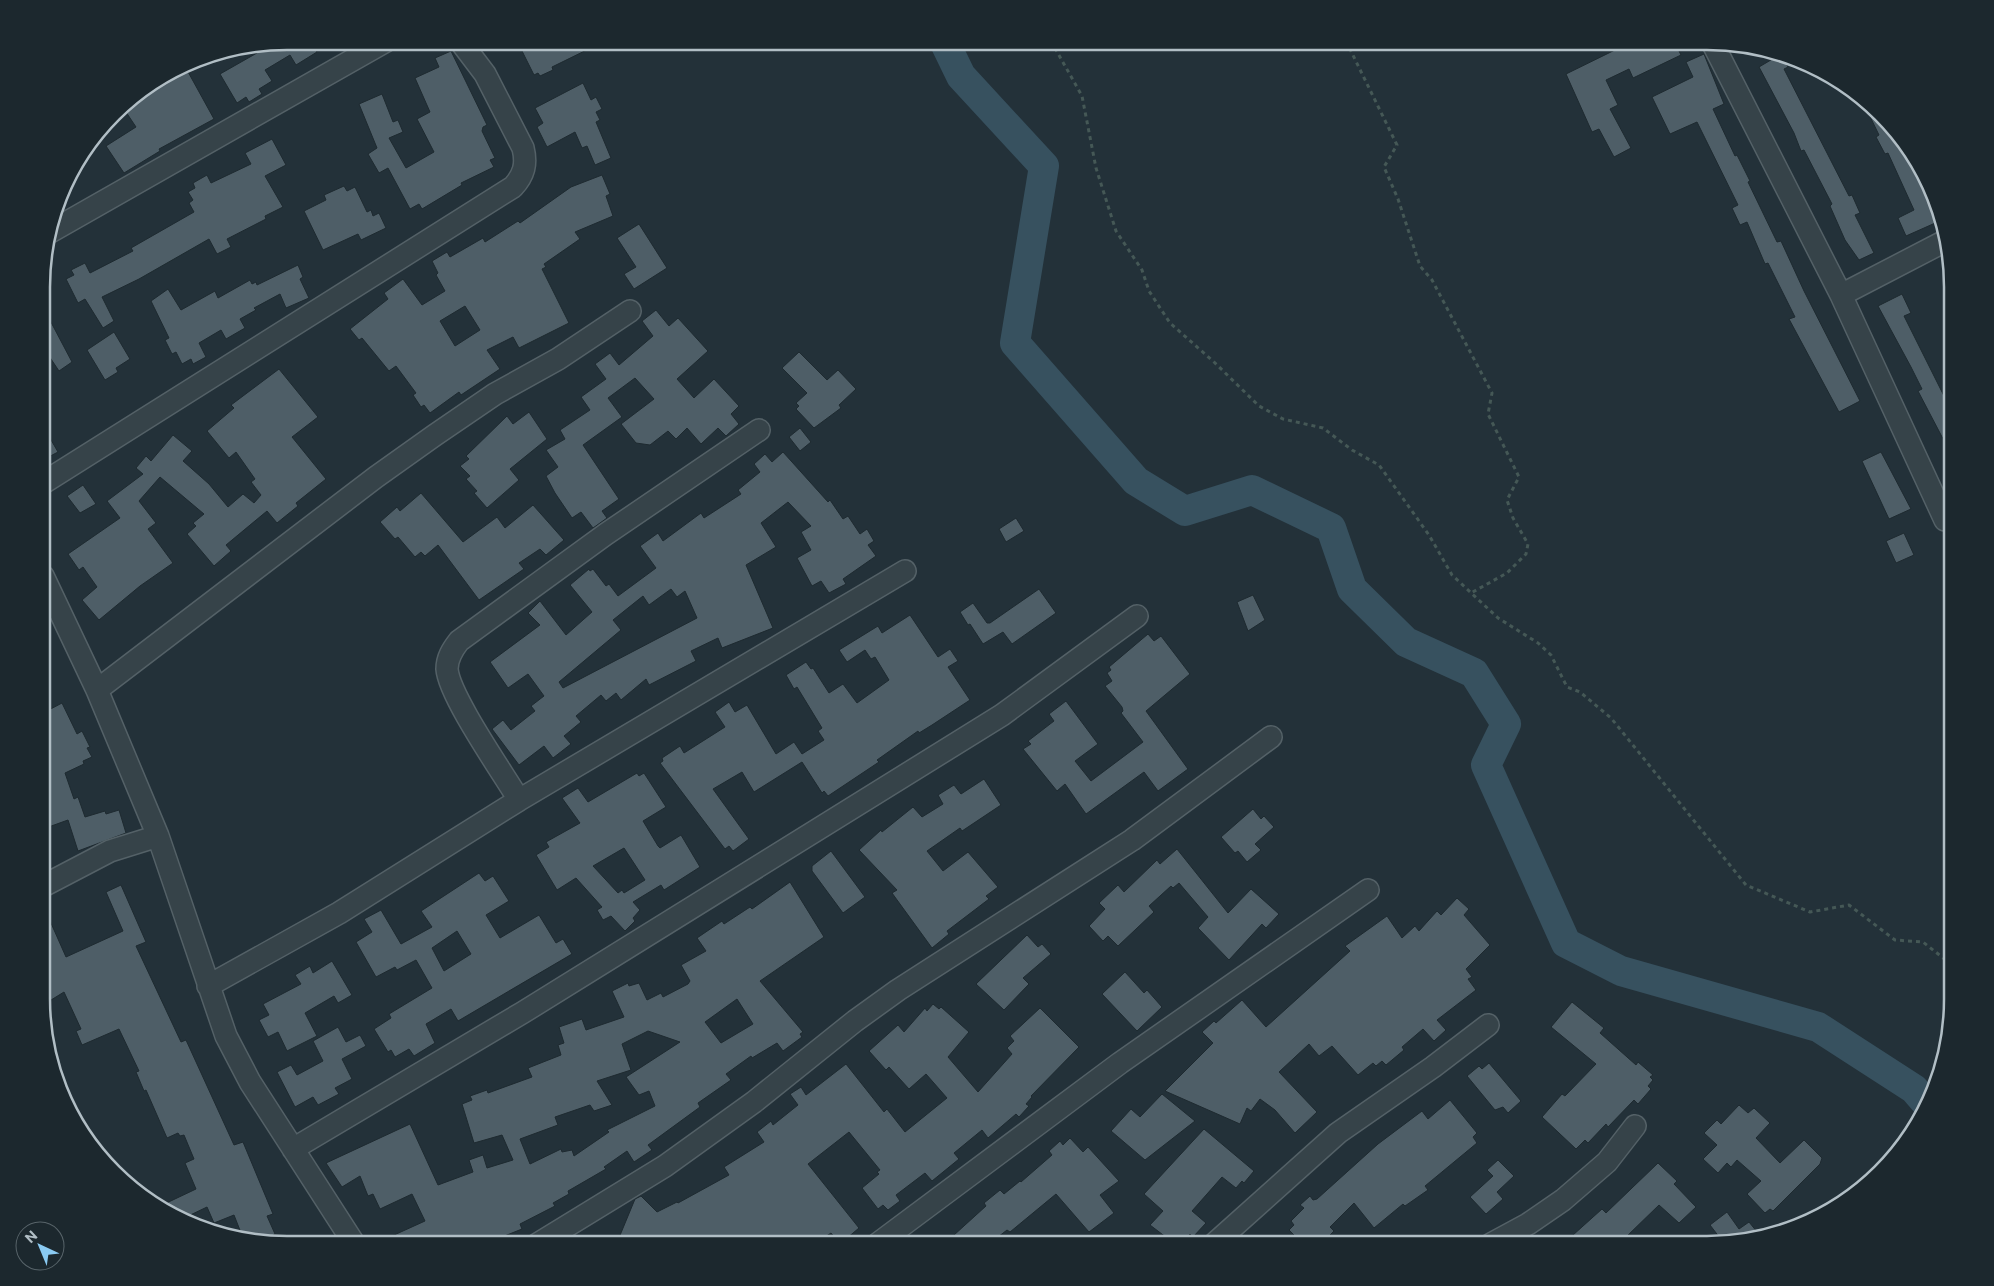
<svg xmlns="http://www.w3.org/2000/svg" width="1994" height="1286" viewBox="0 0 1994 1286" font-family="Commissioner,sans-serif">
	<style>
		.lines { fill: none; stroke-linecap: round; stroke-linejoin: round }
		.river { stroke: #37515f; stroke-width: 30 }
		.building { fill: #4e5e67; stroke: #1e2a30; fill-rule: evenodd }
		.minor-casing { stroke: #546167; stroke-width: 24 }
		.path { stroke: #455856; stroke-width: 3; stroke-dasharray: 4 4; stroke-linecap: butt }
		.minor { stroke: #364349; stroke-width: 21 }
		.rim { fill: none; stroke: #b1bec5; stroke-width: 2.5 }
	</style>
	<rect width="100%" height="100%" fill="#233139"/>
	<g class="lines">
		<path class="river" d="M944,41L961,76L1044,166L1015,343L1136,481L1185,511L1252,490L1331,528L1352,589L1406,642L1474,673L1506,724L1486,765L1566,943L1621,971L1818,1027L1914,1089L1927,1104"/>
	</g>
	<path class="building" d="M287,41H314L311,43L317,52L296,65L290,55L265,70L272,81L259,89L262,94L249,102L246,97L237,103L220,74L271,45Z
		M533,41H605L552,67L553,70L540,76L538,73L534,75L520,47Z
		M1616,41H1674L1681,55L1633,78L1629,69L1606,80L1618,105L1610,109L1631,148L1614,157L1599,129L1592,132L1566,74L1619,48Z
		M451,51L487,125L483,127L482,131L495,158L490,160L494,167L461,183L462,185L422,209L419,204L410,209L388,168L379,173L368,154L377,148L359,104L382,94L393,122L398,120L403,132L389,138L406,168L434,152L417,119L430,112L415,78L439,67L435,58Z
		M1704,54L1724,104L1713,109L1735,156L1737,155L1750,181L1748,182L1777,242L1781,241L1804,291L1860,401L1839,412L1789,319L1795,317L1768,263L1765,264L1747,222L1740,225L1732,208L1738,205L1697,122L1670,134L1652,97L1693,77L1686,62Z
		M1781,54L1788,67L1784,69L1849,196L1852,195L1860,213L1855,215L1874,253L1859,260L1845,240L1830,206L1832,204L1804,150L1801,151L1794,133L1759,67Z
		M187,70L214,119L159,149L160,151L124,173L106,146L136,127L122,106L138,95L139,96Z
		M583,83L591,100L596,97L602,109L596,112L600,120L596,122L611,158L595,165L587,146L582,148L575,132L547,147L537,127L543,123L535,108Z
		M1861,98L1892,125L1909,149L1942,220L1906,236L1898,218L1914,210L1888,153L1885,154L1876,137L1879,135Z
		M272,139L286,165L265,176L283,207L265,216L266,219L227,239L231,247L217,254L209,239L139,279L102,297L114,321L103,328L85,299L78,303L66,279L74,275L71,270L85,263L90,273L133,251L131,248L194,212L189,203L193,200L188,192L195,188L193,183L207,175L211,183L251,164L245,153Z
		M602,175L610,194L606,196L613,216L575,232L580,239L544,264L546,267L542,269L569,323L519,348L513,337L487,350L500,369L461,395L459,392L430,413L424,405L421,407L413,395L416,393L396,366L389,371L362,338L359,340L350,329L388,299L384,293L403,279L422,305L445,291L436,275L438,273L432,261L447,252L450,257L483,238L485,242L518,221L520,223L571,187ZM465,306L480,330L455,346L440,321Z
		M344,186L347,191L355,187L367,212L371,210L373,216L379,213L386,228L361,240L358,234L323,250L304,211L326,200L324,195Z
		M639,224L667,268L634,289L624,274L636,267L617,238Z
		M298,265L303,277L300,279L309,298L286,308L280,294L254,308L256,310L240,319L245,328L226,339L221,330L199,343L206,357L193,364L191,359L182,364L176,352L172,354L165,340L169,338L151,301L168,289L181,310L215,291L218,298L250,280L252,284L256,282L257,285Z
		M1902,294L1911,313L1904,316L1952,412V456L1918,391L1922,389L1911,367L1878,306Z
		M43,307L72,362L59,371L43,347Z
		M656,310L669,326L678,318L708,351L677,379L694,398L714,379L739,406L731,414L739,424L726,436L718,428L701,444L687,428L676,439L668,431L650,445L636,443L621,424L654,399L635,378L608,398L622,417L583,445L619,499L602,511L607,518L593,528L581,512L572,518L555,493L546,476L558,467L546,450L565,439L560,430L590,410L581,397L606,379L595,364L610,353L619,365L653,336L642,321Z
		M114,332L130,359L116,368L118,372L105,380L87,350Z
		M799,352L827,380L838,370L856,389L839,405L841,408L814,428L796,409L799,406L796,403L807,393L782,368Z
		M279,369L318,417L292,437L326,479L296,503L298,506L277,523L267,511L226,545L231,551L214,566L187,534L196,526L193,523L204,514L160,477L139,501L156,523L148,529L173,563L140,586L99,620L82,600L97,587L83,567L79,570L68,554L120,518L107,501L143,474L136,468L146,456L151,461L173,435L192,451L183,461L209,484L228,507L243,494L254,503L261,495L251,482L255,479L236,452L229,458L207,431L234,408L231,405Z
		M529,412L547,439L510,469L519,480L487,508L474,493L477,491L466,479L470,476L460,466L469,459L466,456L507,416L513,424Z
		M43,426L58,452L43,460Z
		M800,428L811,442L800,451L789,437Z
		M783,452L828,502L830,500L843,519L848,516L860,534L867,529L874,541L868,545L876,556L843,579L846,584L829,593L821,581L812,586L797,558L811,550L801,532L811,526L788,502L761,523L776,547L746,565L773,628L722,648L718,638L691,651L696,661L649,685L646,679L621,700L616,693L606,701L601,695L576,716L581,722L564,736L571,744L553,758L544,746L519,765L492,729L503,720L511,730L535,711L531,706L544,696L528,674L508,688L490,662L540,625L528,613L540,601L566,635L592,612L570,585L589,569L590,571L593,569L606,586L609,584L618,596L656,568L640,546L658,533L663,541L701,513L704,518L741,494L738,490L760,472L754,464L765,454L772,462ZM671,589L677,597L685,591L697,618L563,688L559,682L621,630L613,620L643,596L649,605Z
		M1881,452L1911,509L1889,519L1862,461Z
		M83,485L96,504L80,513L67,496Z
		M421,493L463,542L497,517L505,528L533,505L564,540L546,555L540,549L519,563L524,569L479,600L438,545L425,556L421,552L415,557L398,537L395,539L380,522L397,507L400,511Z
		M1016,518L1024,531L1006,542L999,529Z
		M1904,533L1914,555L1896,563L1886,541Z
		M1039,589L1056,613L1012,644L1003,632L983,644L970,624L968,625L960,612L973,603L987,623H990Z
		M1253,595L1265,620L1248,631L1237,602Z
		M910,615L938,657L950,649L958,661L948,667L970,700L932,725L919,733L918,731L877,760L879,762L828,796L824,791L822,793L802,762L754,792L742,772L713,789L749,839L733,851L729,846L725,849L660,763L663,761L662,758L680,746L684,753L725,727L715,712L729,702L735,712L747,705L776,754L794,742L802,754L824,740L818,731L822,728L797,687L794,689L786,675L806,662L811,669L813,668L829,693L843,684L857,703L889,680L875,657L871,659L865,650L847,662L839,650L878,626L882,633Z
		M1148,634L1154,641L1161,636L1190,674L1146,711L1188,769L1158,791L1144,772L1086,814L1065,784L1057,791L1023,749L1031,744L1028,741L1054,721L1049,714L1066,701L1098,744L1075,761L1091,781L1143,742L1121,713L1123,711L1122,707L1105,686L1112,681L1107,673L1111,670L1109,667Z
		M62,703L77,734L82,731L90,747L87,748L92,757L83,761L84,764L65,773L74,799L78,797L85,817L105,811L106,814L119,810L126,833L78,851L68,820L43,829V713Z
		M637,773L639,776L644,773L666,807L643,821L658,846L660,848L681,835L700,867L664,890L661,885L633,902L640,910L633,918L635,921L625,931L611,916L603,920L597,910L602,907L576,878L557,890L536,855L549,847L546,842L580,823L562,798L578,788L588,802ZM624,848L645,880L624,893L622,890L618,893L593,866Z
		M984,779L1001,805L962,831L960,828L927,851L943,871L968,852L998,887L986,896L989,899L947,931L949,934L932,948L892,893L897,890L859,850L881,830L882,832L913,807L922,817L943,804L938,795L954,785L961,794Z
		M1253,809L1261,819L1264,816L1274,827L1255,844L1261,850L1247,862L1238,851L1235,853L1221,837Z
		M1177,849L1228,913L1251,889L1279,914L1266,928L1262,924L1229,960L1198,928L1208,917L1179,883L1173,888L1171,886L1149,906L1154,912L1118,946L1108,936L1103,941L1089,926L1105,909L1099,903L1118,885L1124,892L1157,860L1160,864Z
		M831,851L865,897L843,913L812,871V866Z
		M479,873L485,881L493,876L509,901L486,915L500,938L539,915L556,943L563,939L572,954L458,1021L451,1009L426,1024L435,1043L414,1056L409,1049L395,1057L391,1050L388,1052L374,1029L391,1018L389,1014L432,988L416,960L397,970L395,967L376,977L356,942L372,932L364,919L381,910L401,944L432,927L421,911ZM457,931L471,954L444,971L432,948Z
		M790,882L824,937L760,981L803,1032L800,1034L802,1037L783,1051L777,1043L752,1058L751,1056L726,1074L731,1080L698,1103L700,1107L648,1145L652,1150L634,1162L627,1151L604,1167L606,1169L568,1191L569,1194L553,1203L555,1206L520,1224L522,1229L492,1241L493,1245H473L472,1240L457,1245H372L425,1221L412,1194L380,1209L373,1194L368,1196L360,1176L342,1187L326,1163L410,1124L438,1185L473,1172L469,1160L483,1155L487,1168L513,1160L502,1135L474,1143L462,1104L472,1100L470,1096L487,1090L488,1093L532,1077L528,1068L561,1055L558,1045L564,1043L559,1027L582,1019L586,1030L624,1017L612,991L628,983L629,986L639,983L647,1000L661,993L663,997L688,984L690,981L681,965L706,951L697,938L722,921L724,924L750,907L752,909ZM737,999L753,1024L721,1043L705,1022ZM648,1031L680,1042L626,1077L639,1095L649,1091L655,1106L607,1130L609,1132L574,1156L572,1150L562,1152L561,1149L530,1164L520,1139L558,1125L555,1117L590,1105L594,1111L612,1105L597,1081L631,1070L622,1044Z
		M121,885L146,942L136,946L181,1042L186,1040L234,1145L243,1142L273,1214L267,1216L275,1234L272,1236L275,1243L243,1238L234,1215L214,1223L207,1207L182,1219L158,1207L196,1189L185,1163L194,1159L184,1135L180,1136L178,1133L167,1138L146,1090L144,1091L136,1072L139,1071L119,1029L82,1045L76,1031L81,1029L64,992L43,1005V905L66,957L123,931L106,892Z
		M1457,898L1469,909L1464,915L1490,945L1466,969L1472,977L1468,979L1476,990L1437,1020L1446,1030L1434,1041L1423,1029L1402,1047L1404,1050L1386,1065L1382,1061L1376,1066L1373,1063L1358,1075L1332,1046L1319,1056L1309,1044L1279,1072L1317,1112L1295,1133L1275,1110L1260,1099L1251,1111L1247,1108L1240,1124L1165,1091L1213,1043L1202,1032L1214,1021L1216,1023L1242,1000L1266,1027L1350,951L1345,946L1387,916L1402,938L1415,926L1419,931L1437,911L1441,915Z
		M1027,935L1038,947L1042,944L1051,954L1023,978L1029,984L1004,1010L976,984Z
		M332,961L352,995L338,1003L334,996L305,1013L317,1036L287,1051L278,1032L268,1037L259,1020L269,1015L263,1004L301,984L295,975L310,966L313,973Z
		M1125,972L1144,993L1147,990L1162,1007L1137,1031L1102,994Z
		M1572,1002L1604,1028L1600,1033L1636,1065L1638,1062L1653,1075L1650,1077L1653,1080L1648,1086L1651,1089L1638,1104L1634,1100L1608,1127L1606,1124L1588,1143L1585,1140L1576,1149L1542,1117L1562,1094L1565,1096L1596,1064L1551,1027Z
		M933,1004L939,1009L941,1007L969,1032L948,1057L978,1092L1012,1054L1007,1048L1014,1041L1010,1036L1040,1008L1079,1047L1031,1096L1032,1097L1026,1104L1029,1106L1019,1117L1016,1114L988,1138L982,1130L954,1153L959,1159L932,1181L925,1173L896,1195L900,1201L888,1210L883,1205L878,1209L862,1188L879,1174L877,1172L880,1170L849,1132L808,1164L859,1228L840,1244L831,1233L813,1245H736L732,1238L721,1245H616L635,1199L641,1196L657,1212L677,1202L678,1203L729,1175L724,1167L764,1142L757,1132L771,1121L773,1125L798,1105L790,1094L801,1087L806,1095L846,1064L884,1112L887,1109L905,1132L947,1098L926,1074L909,1089L889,1067L886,1070L869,1051L898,1025L904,1032L925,1008L927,1011Z
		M338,1027L346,1042L360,1035L366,1046L342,1059L352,1079L335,1088L339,1094L318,1105L313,1097L295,1107L277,1072L291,1065L297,1075L323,1061L313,1041Z
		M1489,1063L1521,1101L1508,1113L1503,1107L1495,1110L1467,1076L1479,1066L1482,1069Z
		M1162,1094L1195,1121L1145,1160L1111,1131L1131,1109L1140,1117Z
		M1450,1100L1477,1133L1473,1137L1477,1143L1425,1186L1428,1190L1405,1206L1403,1204L1374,1228L1354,1203L1330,1227L1334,1231L1321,1244H1303L1289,1230L1294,1225L1291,1221L1304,1208L1300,1205L1310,1196L1313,1200L1317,1199L1378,1144L1422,1111L1428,1119Z
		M1739,1105L1748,1113L1754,1108L1770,1123L1756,1138L1780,1163L1804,1140L1822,1158L1820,1164L1773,1211L1770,1209L1765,1213L1747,1194L1761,1181L1737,1160L1731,1167L1727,1163L1718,1173L1703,1159L1717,1145L1704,1133L1717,1120L1721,1124Z
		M1204,1129L1254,1171L1244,1183L1242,1181L1236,1188L1222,1177L1192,1211L1206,1223L1193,1237L1190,1234L1180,1244H1175L1150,1225L1163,1211L1144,1194Z
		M1070,1138L1083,1152L1088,1147L1119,1181L1100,1195L1114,1213L1089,1232L1056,1194L1010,1232L1007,1230L989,1244L943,1245L986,1206L984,1203L1000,1190L1004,1194L1020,1181L1021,1182L1052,1155L1049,1151L1060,1141L1063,1145Z
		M1498,1160L1514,1176L1497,1192L1503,1199L1486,1214L1470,1197L1493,1176L1487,1170Z
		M1658,1163L1677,1181L1674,1184L1696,1207L1679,1223L1659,1205L1626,1237L1633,1244H1563L1602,1209L1606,1213Z
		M1727,1212L1739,1229L1749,1222L1762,1238L1720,1244L1723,1242L1710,1225Z"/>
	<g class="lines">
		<defs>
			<path id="minor" d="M1712,42L1841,295L1945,520
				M50,232L386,41
				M1841,295L1947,240
				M43,483L513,187C524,175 527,164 523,148L485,74L460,41
				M43,576L97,690L158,836L226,1036L250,1082L355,1245
				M97,690L376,477L435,435L495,394L558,359L630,311
				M519,800C503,773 449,696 447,669C447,658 452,650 459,641L606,534L759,430
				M43,886L110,851L158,836
				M208,986L339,913L519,800L905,571
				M293,1149L522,1013L1002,715L1137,616
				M1214,1244L1338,1133L1433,1067L1488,1025
				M1491,1244L1528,1224L1563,1200L1607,1162L1635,1126
				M536,1245L665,1166L754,1102L855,1021L898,990L1132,840L1271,737
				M876,1245L1120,1063L1368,890"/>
		</defs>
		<use href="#minor" class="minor-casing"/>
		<path class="path" d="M1051,41L1082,96L1096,168L1116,231L1142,270L1149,291L1170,323L1214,362L1259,406L1283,419L1323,428L1352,450L1379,465L1429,535L1452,575L1498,618L1538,643L1551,655L1567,687L1580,692L1611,718L1746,885L1810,912L1849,905L1895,940L1923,942L1952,965
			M1346,41L1397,145L1384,167L1398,199L1420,266L1432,280L1492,393L1488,414L1519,477L1507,500L1513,518L1528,544L1526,554L1507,573L1471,593"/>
		<use href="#minor" class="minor"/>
	</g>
	<path d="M0 0H1994V1286H0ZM287 50H1707A237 237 0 0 1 1944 287V999A237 237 0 0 1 1707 1236H287A237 237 0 0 1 50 999V287A237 237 0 0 1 287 50Z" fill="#1c282e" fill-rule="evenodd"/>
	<path class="rim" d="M287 50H1707A237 237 0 0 1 1944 287V999A237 237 0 0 1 1707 1236H287A237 237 0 0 1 50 999V287A237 237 0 0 1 287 50Z"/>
	<g transform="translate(40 1246) rotate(316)"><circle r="24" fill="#1c282e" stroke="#58646a"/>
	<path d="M0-4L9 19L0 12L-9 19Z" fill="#8acaf2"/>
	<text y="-8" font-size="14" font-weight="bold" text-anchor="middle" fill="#b1bec5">N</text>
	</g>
</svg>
